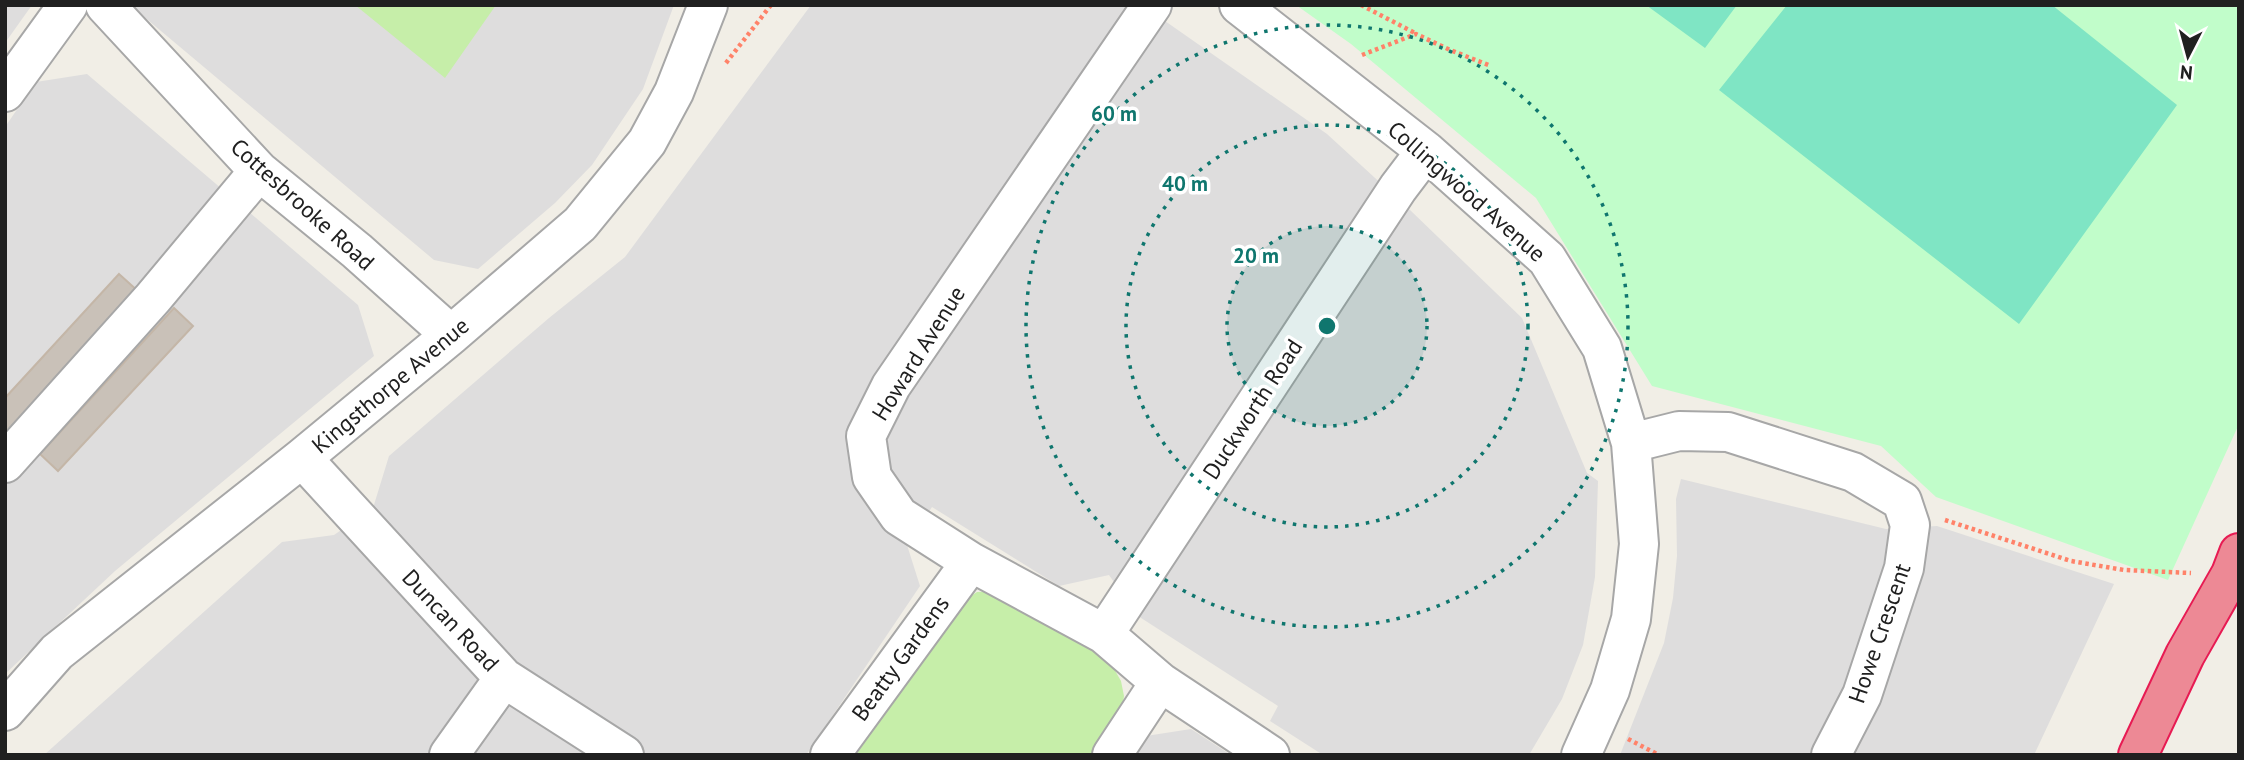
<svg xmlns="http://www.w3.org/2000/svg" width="2244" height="760" viewBox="0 0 2244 760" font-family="'PT Sans',sans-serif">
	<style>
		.residential { fill: #dedddd }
		.grass { fill: #c6eea9 }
		.park { fill: #c1fdca }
		.pitch { fill: #7fe5c4 }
		.building { fill: #c9c1b8; stroke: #c4b6a7; stroke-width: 2 }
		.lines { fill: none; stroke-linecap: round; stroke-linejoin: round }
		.minor-casing { stroke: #a7a7a7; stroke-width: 42 }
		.highway-casing { stroke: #e71b53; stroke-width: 42 }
		.path { stroke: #ff8269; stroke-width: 4.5; stroke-dasharray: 3.5 3.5; stroke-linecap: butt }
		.minor { stroke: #fff; stroke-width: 38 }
		.highway { stroke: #ed8995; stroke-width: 38 }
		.ring { fill: none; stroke: #0f766e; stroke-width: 3.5; stroke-dasharray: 3.5 7 }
		.labels { text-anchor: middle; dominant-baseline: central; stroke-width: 7; stroke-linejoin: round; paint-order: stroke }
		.street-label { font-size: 23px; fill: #202020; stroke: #fff }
		.centre { fill: #0f766e; stroke: #fff; stroke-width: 3.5 }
		.ring-label { font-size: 21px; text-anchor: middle; font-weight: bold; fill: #0f766e; stroke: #fff; stroke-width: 7; stroke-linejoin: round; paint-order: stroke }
	</style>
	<rect width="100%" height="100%" fill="#f1eee6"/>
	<path class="residential" d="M5,5H32L5,43Z
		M130,5H674L643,89L592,165L555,203L478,269L434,260Z
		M811,5H1122L1165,21L1327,134L1410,210L1522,318L1587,473L1598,481L1595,577L1583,645L1562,699L1529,755H1323L1270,721L1278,706L1138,616L1109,575L1059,586L932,507L907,545L920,586L806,755H44L282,542L334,535L373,508L389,456L549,318L625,257Z
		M87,74L358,305L374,356L115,571L5,674V127L36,82Z
		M1681,479L1886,529L1937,526L2114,584L2034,755H1620L1664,643L1673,598L1677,556L1676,499Z
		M1191,729L1231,755H1134L1146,736Z"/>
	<path class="grass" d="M355,5H496L445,78Z
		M994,591L1090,648L1113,667L1121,681L1124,696L1122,710L1093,755H856L959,604L977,592Z"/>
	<path class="park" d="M1296,5H2239V424L2168,580L1936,497L1881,446L1652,386L1536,198L1351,44Z"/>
	<path class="pitch" d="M1646,5H1737L1705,48Z
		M1787,5H2052L2177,105L2019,324L1719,90Z"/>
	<path class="building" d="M119,274L139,292L5,439V398Z
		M174,308L193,326L58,471L40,454Z"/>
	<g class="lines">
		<defs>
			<path id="minor" d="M105,5L259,171L357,251L451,335
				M1152,5L891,386L866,436L872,477L899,516L971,562L1104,634L1160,682L1270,755
				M1239,5L1426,151L1547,259L1602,348L1631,443L1639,544L1631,619L1610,690L1581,755
				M5,92L68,5
				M1631,443L1679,431L1728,432L1853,472L1902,501L1910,525L1904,568L1862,695L1831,755
				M302,458L504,678L624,755
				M5,463L153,298L259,171
				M1104,634L1398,188L1426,151
				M5,711L57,652L302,458L451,335L580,224L647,142L674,92L708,5
				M449,755L504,678
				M830,755L971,562
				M1112,755L1160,682"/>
			<path id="highway" d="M2138,755L2185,655L2231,574L2239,553"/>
		</defs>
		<use href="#minor" class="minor-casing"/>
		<use href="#highway" class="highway-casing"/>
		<path class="path" d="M1361,5L1415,33
			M1362,55L1416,34L1450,50L1491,66
			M726,63L771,5
			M1945,520L2071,561L2124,570L2191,573
			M1628,739L1659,755"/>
		<use href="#minor" class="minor"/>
		<use href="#highway" class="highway"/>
	</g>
	<circle cx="1327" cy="326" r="100" fill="#0f766e" fill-opacity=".12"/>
	<g class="ring">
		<circle cx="1327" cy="326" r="100"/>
		<circle cx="1327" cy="326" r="201"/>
		<circle cx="1327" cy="326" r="301"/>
	</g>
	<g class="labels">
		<g class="street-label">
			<text transform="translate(1467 191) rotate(41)">Collingwood Avenue</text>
			<text transform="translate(303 204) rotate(42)">Cottesbrooke Road</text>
			<text transform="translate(918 353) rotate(-58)">Howard Avenue</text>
			<text transform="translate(390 385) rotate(-40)">Kingsthorpe Avenue</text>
			<text transform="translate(1252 409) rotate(-57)">Duckworth Road</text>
			<text transform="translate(451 620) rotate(47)">Duncan Road</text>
			<text transform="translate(1879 633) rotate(-71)">Howe Crescent</text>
			<text transform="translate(900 658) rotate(-54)">Beatty Gardens</text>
		</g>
	</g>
	<circle cx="1327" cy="326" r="10" class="centre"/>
	<g class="ring-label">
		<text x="1114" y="121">60 m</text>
		<text x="1185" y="191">40 m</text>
		<text x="1256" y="263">20 m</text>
	</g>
	<rect width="2244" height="760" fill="none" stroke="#202020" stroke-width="14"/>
	<g transform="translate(2188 56) rotate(186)" stroke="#ffffff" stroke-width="5" paint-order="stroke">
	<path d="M0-5L12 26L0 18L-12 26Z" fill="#202020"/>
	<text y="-10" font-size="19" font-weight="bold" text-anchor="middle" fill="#202020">N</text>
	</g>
</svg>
